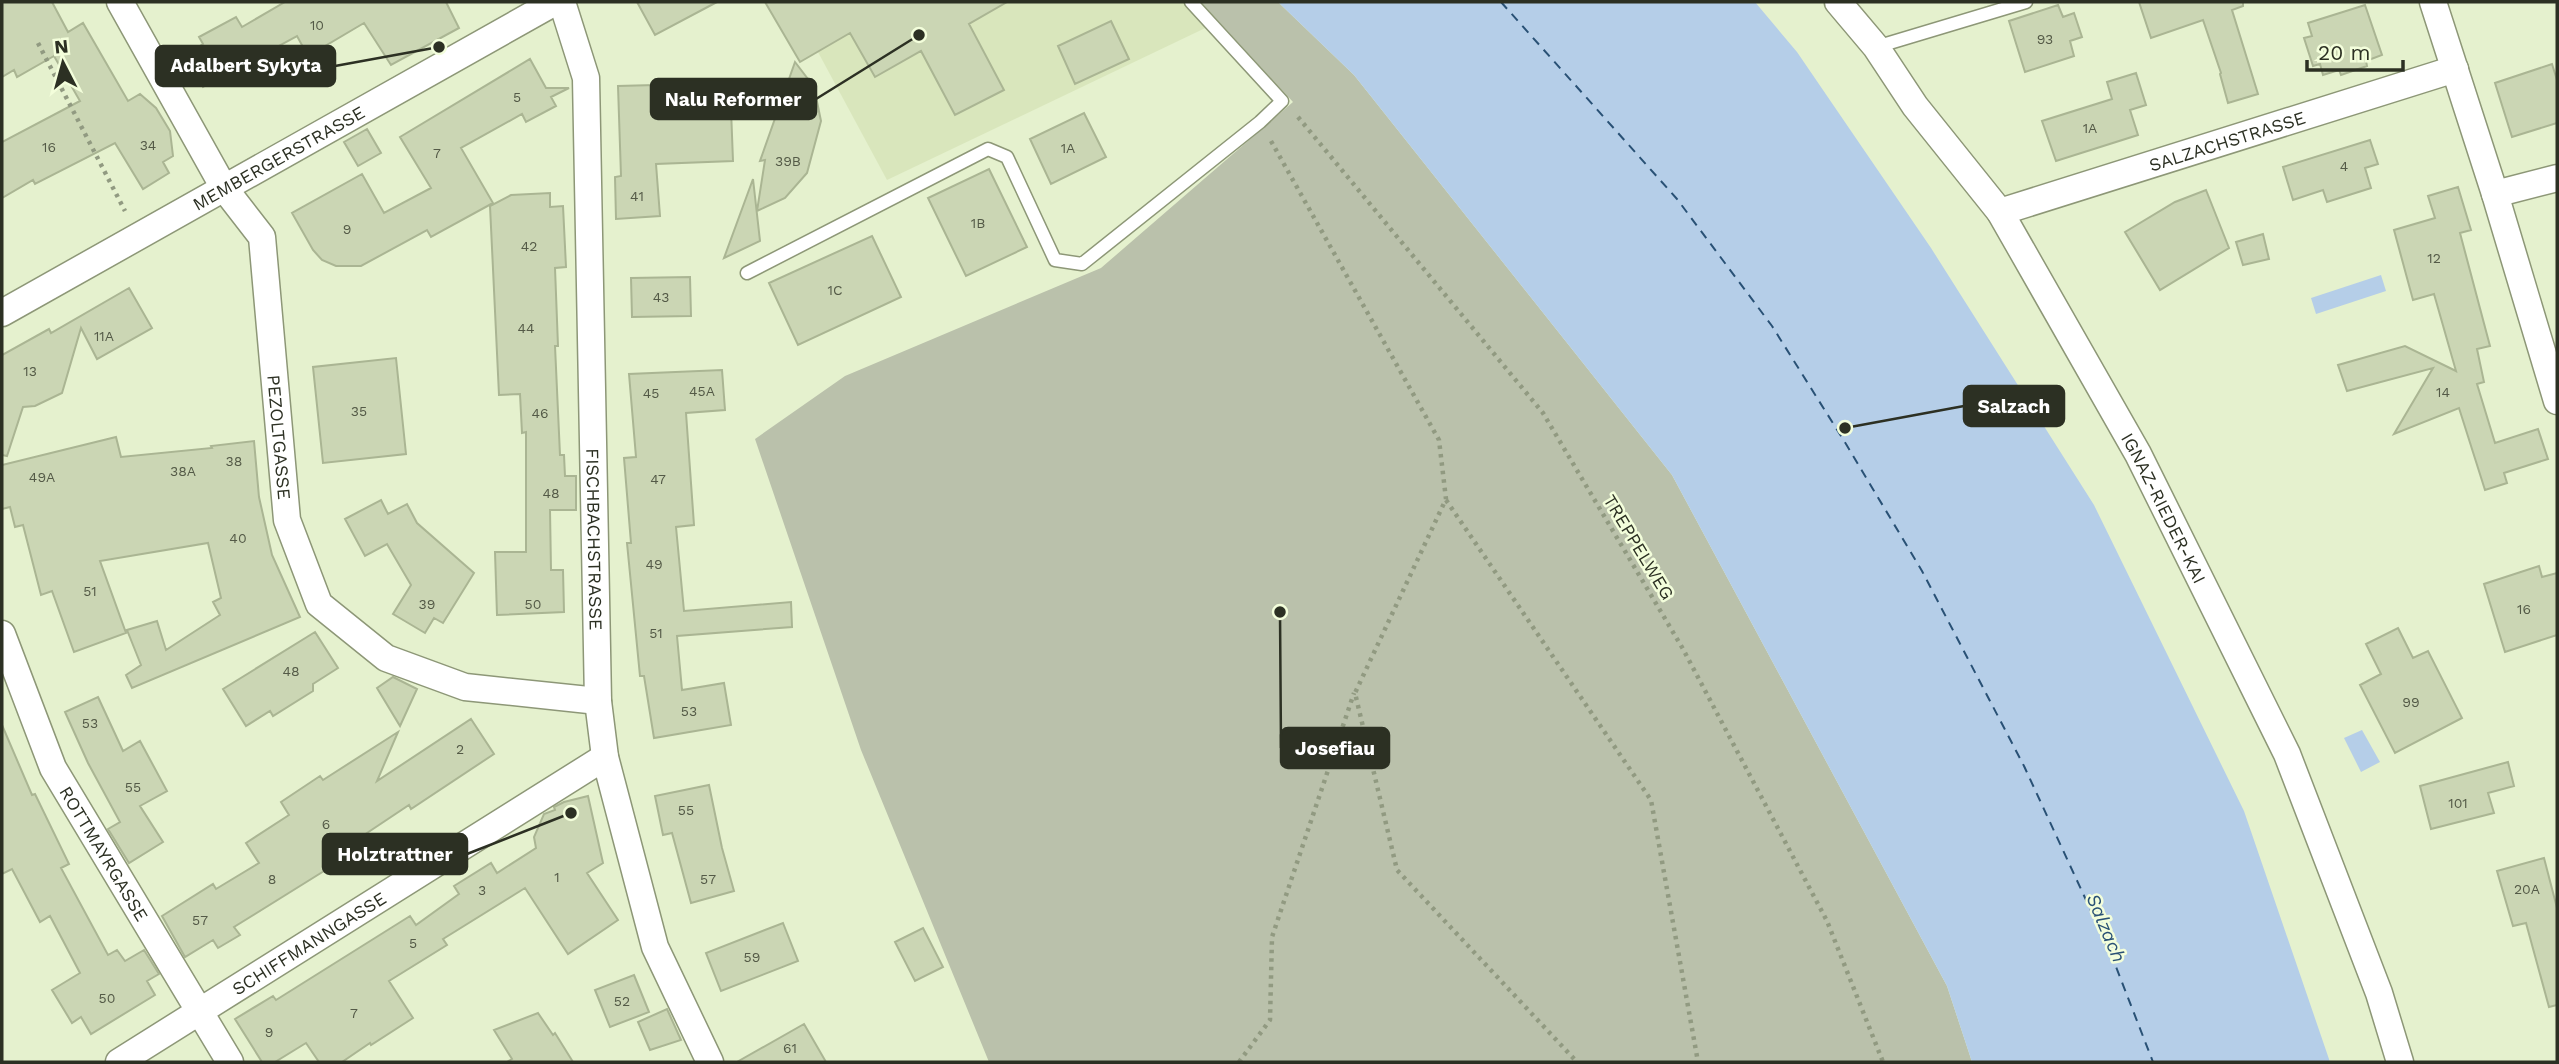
<svg xmlns="http://www.w3.org/2000/svg" width="2559" height="1064" viewBox="0 0 2559 1064" font-family="'Work Sans',sans-serif">
	<style>
		.built { fill: #d9e6bc }
		.green { fill: #bac1ab }
		.water { fill: #b5cee8 }
		.lines { fill: none; stroke-linecap: round; stroke-linejoin: round }
		.ferry { stroke: #295175; stroke-width: 2; stroke-dasharray: 9 7; stroke-linecap: butt }
		.building { fill: #cbd6b4; stroke: #aab593; stroke-width: 2 }
		.service-casing { stroke: #8d9777; stroke-width: 15 }
		.minor-casing { stroke: #8d9777; stroke-width: 29 }
		.path { stroke: #919a81; stroke-width: 4.5; stroke-dasharray: 3.5 5; stroke-linecap: butt }
		.service { stroke: #fff; stroke-width: 12 }
		.minor { stroke: #fff; stroke-width: 26 }
		.labels { text-anchor: middle; dominant-baseline: central; stroke-width: 5; stroke-linejoin: round; paint-order: stroke }
		.number-label { font-size: 14px; fill: #545a47 }
		.street-label { font-size: 18px; fill: #2c3023; stroke: #f3fedb }
		.water-label { font-size: 19px; font-style: italic; fill: #295175; stroke: #f3fedb }
		.leader { fill: none; stroke: #2c3023; stroke-width: 2.5 }
		.callout-dot { fill: #2c3023; stroke: #f3fedb; stroke-width: 2.5 }
		.callout { fill: #2c3023; stroke: #2c3023; stroke-width: 2.5 }
		.callout-label { font-size: 19px; text-anchor: middle; font-weight: bold; fill: #fff }
	</style>
	<rect width="100%" height="100%" fill="#e5f1ce"/>
	<path class="built" d="M791,2H1201L1220,21L887,180Z"/>
	<path class="green" d="M1201,2H1278L1354,75L1672,475L1947,986L1972,1062H989L861,750L755,439L845,376L1101,268L1293,102Z"/>
	<path class="water" d="M1278,2H1755L1797,52L1931,248L2094,505L2244,811L2330,1062H1972L1947,986L1672,475L1354,75Z
		M2381,275L2386,291L2316,314L2311,298Z
		M2362,730L2380,762L2361,772L2344,738Z"/>
	<g class="lines">
		<path class="ferry" d="M1501,2L1677,199L1772,326L1846,444L1922,571L2024,766L2111,954L2153,1062"/>
	</g>
	<path class="building" d="M2,2H52L68,32L83,23L128,101L140,94L156,108L170,131L173,156L163,162L169,173L143,189L115,143L35,184L33,180L2,198V142L80,101L54,56L17,77L14,70L2,77Z
		M285,2H446L459,28L391,65L364,23L308,56L297,36L203,87L185,55L203,44L199,37L236,17L242,27Z
		M637,2H717L655,35Z
		M765,2H1007L969,24L1004,90L955,115L921,51L875,77L850,33L800,62Z
		M2139,2H2243V6L2232,10L2258,94L2228,103L2220,74L2221,73L2203,20L2151,38Z
		M2058,5L2063,17L2074,13L2082,37L2070,41L2074,56L2025,72L2009,21Z
		M2365,5L2382,55L2366,61L2367,66L2341,75L2339,70L2323,75L2320,64L2313,66L2304,38L2312,36L2308,23Z
		M1111,21L1129,59L1075,84L1058,46Z
		M530,59L546,88H569L551,97L556,106L526,122L522,114L461,148L493,203L431,237L427,230L361,266H336L322,260L313,250L292,213L362,174L384,213L431,188L400,137Z
		M795,62L814,87L821,121L807,173L785,198L757,211L765,160L760,161Z
		M2552,64L2557,80V123L2512,137L2495,83Z
		M2136,73L2146,105L2130,110L2138,135L2056,161L2042,121L2112,99L2107,82Z
		M730,83L733,161L656,164L660,216L616,219L615,177L621,176L618,86Z
		M1084,113L1106,157L1051,184L1030,139Z
		M367,129L381,153L358,166L344,142Z
		M2370,140L2378,164L2365,168L2371,188L2327,202L2323,190L2293,200L2283,167Z
		M989,169L1027,247L966,276L928,198Z
		M753,179L760,241L724,258Z
		M2458,187L2471,230L2460,233L2490,346L2477,349L2484,382L2477,384L2495,443L2538,429L2548,459L2504,473L2507,483L2485,490L2459,408L2394,434L2433,368L2347,391L2338,365L2405,346L2456,371L2434,294L2413,300L2394,230L2435,218L2428,196Z
		M2206,190L2229,248L2160,290L2125,232L2175,202Z
		M550,193V207L563,206L566,267L555,268L558,346H555L560,455H564L565,476H576V510H550L551,570H563L564,612L497,615L495,552H526V432L522,433L520,394L499,395L490,206L511,195Z
		M2263,234L2269,259L2243,265L2236,242Z
		M872,236L901,297L798,345L769,283Z
		M690,277L691,316L632,317L631,278Z
		M129,288L152,328L97,359L81,328L62,393L35,406L23,407L7,456L2,455V355L49,329L51,333Z
		M396,358L406,454L323,463L313,367Z
		M722,370L725,410L686,413L694,525L676,527L684,611L791,602L792,627L677,636L682,690L724,683L731,725L654,738L644,676H640L627,543H631L624,458L636,457L629,374Z
		M116,437L121,457L212,448L211,446L254,441L259,497L272,555L300,617L132,688L126,675L141,665L127,630L157,621L166,650L220,615L213,602L221,598L208,543L100,561L126,633L74,652L52,591L41,595L23,525L15,527L10,507L2,509V465Z
		M381,500L388,514L407,504L417,523L474,573L443,623L434,618L425,633L393,614L411,585L387,544L365,556L345,519Z
		M2539,566L2542,577L2557,573V635L2505,652L2484,584Z
		M2398,628L2413,658L2428,651L2462,718L2395,753L2360,685L2381,674L2366,644Z
		M315,632L338,668L313,684V691L273,716L270,711L246,726L223,689Z
		M393,677L417,689L400,726L377,688Z
		M98,697L123,751L140,741L167,791L140,806L163,842L129,863L108,829L120,822L88,763L65,712Z
		M471,719L494,754L411,809L409,805L364,835L369,843L234,927L240,935L218,948L213,940L185,957L162,916L213,884L216,889L259,863L246,843L289,815L281,802L320,776L323,780L398,732L377,781Z
		M2,725L32,795L35,794L69,864L61,868L108,955L117,950L125,961L144,950L159,974L147,981L155,995L91,1034L81,1017L72,1023L52,990L80,973L50,916L40,922L12,869L2,874Z
		M2508,762L2514,786L2488,793L2494,813L2431,829L2420,786Z
		M709,785L722,848L734,891L691,903L672,833L663,835L655,796Z
		M588,796L603,863L587,873L618,920L568,954L525,888L443,939L447,945L389,981L413,1018L371,1045L370,1043L342,1062H319L306,1043L275,1062H262L235,1019L273,996L276,1000L410,916L416,925L459,894L454,886L491,863L497,873L536,848L534,837L544,814L555,810L554,807L564,802Z
		M2544,858L2557,908V1005L2549,1007L2526,923L2513,926L2497,871Z
		M783,923L798,961L721,991L706,953Z
		M923,928L943,967L915,981L895,942Z
		M634,975L649,1012L610,1027L595,990Z
		M667,1009L681,1040L650,1050L638,1022Z
		M538,1013L553,1035L555,1033L573,1062H507L512,1059L494,1030Z
		M804,1024L826,1062H737Z"/>
	<g class="lines">
		<defs>
			<path id="service" d="M1876,47L2026,2
				M747,273L988,149L1007,157L1055,260L1082,264L1260,122L1282,101L1191,2"/>
			<g id="minor">
				<path id="s1" d="M120,2L224,188L262,237L287,520L319,604L386,658L465,687L598,701"/>
				<path id="s2" d="M562,2L586,78L598,701L605,757L655,947L710,1062"/>
				<path id="s3" d="M1838,2L1876,47L1915,106L2000,212L2138,454L2287,754L2379,993L2400,1062"/>
				<path d="M2433,2L2495,194L2557,401"/>
				<path d="M2495,194L2557,178"/>
				<path id="s4" d="M2000,212L2455,69"/>
				<path id="s5" d="M2,313L555,2"/>
				<path id="s6" d="M2,634L53,768L230,1062"/>
				<path id="s7" d="M119,1062L605,757"/>
			</g>
		</defs>
		<use href="#service" class="service-casing"/>
		<use href="#minor" class="minor-casing"/>
		<path class="path" d="M38,43L125,211
			M1298,117L1543,413L1683,649L1827,921L1883,1062
			M1271,141L1439,440L1446,499L1355,693L1397,870L1577,1062
			M1446,500L1651,800L1698,1062
			M1239,1062L1270,1020L1272,937L1354,693"/>
		<use href="#service" class="service"/>
		<use href="#minor" class="minor"/>
	</g>
	<g class="labels">
		<g class="number-label">
			<text x="317" y="25">10</text>
			<text x="2045" y="39">93</text>
			<text x="517" y="97">5</text>
			<text x="2090" y="128">1A</text>
			<text x="148" y="145">34</text>
			<text x="49" y="147">16</text>
			<text x="1068" y="148">1A</text>
			<text x="437" y="153">7</text>
			<text x="788" y="161">39B</text>
			<text x="2344" y="166">4</text>
			<text x="637" y="196">41</text>
			<text x="978" y="223">1B</text>
			<text x="347" y="229">9</text>
			<text x="529" y="246">42</text>
			<text x="2434" y="258">12</text>
			<text x="835" y="290">1C</text>
			<text x="661" y="297">43</text>
			<text x="526" y="328">44</text>
			<text x="104" y="336">11A</text>
			<text x="30" y="371">13</text>
			<text x="702" y="391">45A</text>
			<text x="2443" y="392">14</text>
			<text x="651" y="393">45</text>
			<text x="359" y="411">35</text>
			<text x="540" y="413">46</text>
			<text x="234" y="461">38</text>
			<text x="183" y="471">38A</text>
			<text x="42" y="477">49A</text>
			<text x="658" y="479">47</text>
			<text x="551" y="493">48</text>
			<text x="238" y="538">40</text>
			<text x="654" y="564">49</text>
			<text x="90" y="591">51</text>
			<text x="427" y="604">39</text>
			<text x="533" y="604">50</text>
			<text x="2524" y="609">16</text>
			<text x="656" y="633">51</text>
			<text x="291" y="671">48</text>
			<text x="2411" y="702">99</text>
			<text x="689" y="711">53</text>
			<text x="90" y="723">53</text>
			<text x="460" y="749">2</text>
			<text x="133" y="787">55</text>
			<text x="2458" y="803">101</text>
			<text x="686" y="810">55</text>
			<text x="326" y="824">6</text>
			<text x="557" y="877">1</text>
			<text x="272" y="879">8</text>
			<text x="708" y="879">57</text>
			<text x="2527" y="889">20A</text>
			<text x="482" y="890">3</text>
			<text x="200" y="920">57</text>
			<text x="413" y="943">5</text>
			<text x="752" y="957">59</text>
			<text x="107" y="998">50</text>
			<text x="622" y="1001">52</text>
			<text x="354" y="1013">7</text>
			<text x="269" y="1032">9</text>
			<text x="790" y="1048">61</text>
		</g>
		<g class="street-label">
			<text stroke="none"><textPath href="#s4" startOffset="238">SALZACHSTRASSE</textPath></text>
			<text stroke="none"><textPath href="#s5" startOffset="317">MEMBERGERSTRASSE</textPath></text>
			<text stroke="none"><textPath href="#s1" startOffset="476">PEZOLTGASSE</textPath></text>
			<text stroke="none"><textPath href="#s3" startOffset="604">IGNAZ-RIEDER-KAI</textPath></text>
			<text stroke="none"><textPath href="#s2" startOffset="541">FISCHBACHSTRASSE</textPath></text>
			<text transform="translate(1639 547) rotate(59)">TREPPELWEG</text>
			<text stroke="none"><textPath href="#s6" startOffset="243">ROTTMAYRGASSE</textPath></text>
			<text stroke="none"><textPath href="#s7" startOffset="224">SCHIFFMANNGASSE</textPath></text>
		</g>
		<g class="water-label">
			<text transform="translate(2106 928) rotate(67)">Salzach</text>
		</g>
	</g>
	<path class="leader" d="M439 47L335 66M919 35L816 99M1845 428L1964 406M1280 612L1281 748M571 813L467 854"/>
	<g class="callout-dot">
		<circle cx="439" cy="47" r="7"/>
		<circle cx="919" cy="35" r="7"/>
		<circle cx="1845" cy="428" r="7"/>
		<circle cx="1280" cy="612" r="7"/>
		<circle cx="571" cy="813" r="7"/>
	</g>
	<g class="callout">
		<rect x="156" y="46" width="179" height="40" rx="7"/>
		<rect x="651" y="79" width="165" height="40" rx="7"/>
		<rect x="1964" y="386" width="100" height="40" rx="7"/>
		<rect x="1281" y="728" width="108" height="40" rx="7"/>
		<rect x="323" y="834" width="144" height="40" rx="7"/>
	</g>
	<g class="callout-label">
		<text x="246" y="72">Adalbert Sykyta</text>
		<text x="733" y="106">Nalu Reformer</text>
		<text x="2014" y="413">Salzach</text>
		<text x="1335" y="755">Josefiau</text>
		<text x="395" y="861">Holztrattner</text>
	</g>
	<rect width="2559" height="1064" fill="none" stroke="#2c3023" stroke-width="7"/>
	<g transform="translate(63 63) rotate(354)" stroke="#f3fedb" stroke-width="5" paint-order="stroke">
	<path d="M0-5L12 26L0 18L-12 26Z" fill="#2c3023"/>
	<text y="-10" font-size="19" font-weight="bold" text-anchor="middle" fill="#2c3023">N</text>
	</g>
	<path d="M2307 60v10h96v-10" fill="none" stroke="#2c3023" stroke-width="3.5"/>
	<text x="2318" y="60" font-size="21" fill="#2c3023" stroke="#f3fedb" stroke-width="5" paint-order="stroke">20 m</text>
</svg>
